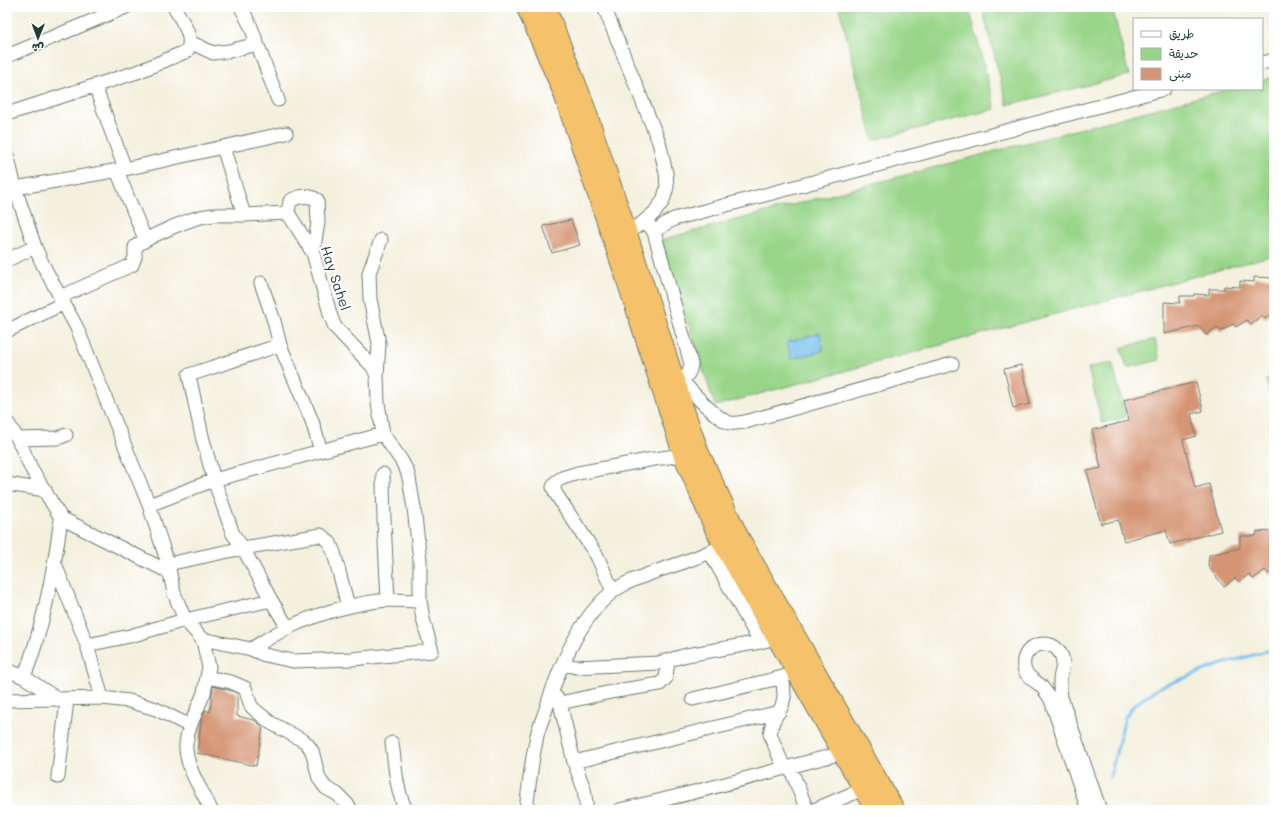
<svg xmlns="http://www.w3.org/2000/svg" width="1281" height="817" viewBox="0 0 1281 817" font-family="Mali,'Playpen Sans Arabic',sans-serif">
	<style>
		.green { fill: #99d589; stroke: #5c895e }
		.water { fill: #76c1ef; stroke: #4a7f92 }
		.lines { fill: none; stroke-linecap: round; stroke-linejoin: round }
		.stream { stroke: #76c1ef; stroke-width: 3 }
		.building { fill: #d59574 }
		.minor-casing { stroke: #6a7c70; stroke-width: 15 }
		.highway-casing { stroke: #6a7c70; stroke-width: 21 }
		.minor { stroke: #fff; stroke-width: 13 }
		.highway { stroke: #f5c16b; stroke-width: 19 }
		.labels { text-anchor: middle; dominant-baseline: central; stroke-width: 4; stroke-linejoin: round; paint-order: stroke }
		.street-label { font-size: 14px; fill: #1f3d34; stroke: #fff }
	</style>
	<rect width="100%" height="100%" fill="#fff"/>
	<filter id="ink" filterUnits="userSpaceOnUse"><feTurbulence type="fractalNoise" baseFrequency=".025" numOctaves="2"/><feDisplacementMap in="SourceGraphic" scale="8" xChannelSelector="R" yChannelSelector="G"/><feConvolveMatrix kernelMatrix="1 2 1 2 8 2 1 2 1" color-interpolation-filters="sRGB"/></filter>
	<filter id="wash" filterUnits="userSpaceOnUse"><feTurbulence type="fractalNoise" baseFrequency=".012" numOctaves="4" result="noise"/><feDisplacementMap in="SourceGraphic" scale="16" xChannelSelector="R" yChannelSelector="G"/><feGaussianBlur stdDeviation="0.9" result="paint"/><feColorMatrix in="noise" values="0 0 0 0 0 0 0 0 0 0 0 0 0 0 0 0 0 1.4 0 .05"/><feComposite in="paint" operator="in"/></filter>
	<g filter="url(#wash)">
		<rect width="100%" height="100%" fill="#f4f0de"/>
		<path class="green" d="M839,7H969L995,109L873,140Z
			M982,7H1112L1129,75L1007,105Z
			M1274,77V255L715,406L661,240L1229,89H1262V80Z
			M1155,339L1160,360L1127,368L1121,348Z
			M1112,362L1126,417L1102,423L1088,368Z"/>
		<path class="water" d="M820,333L823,351L791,359L787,342Z
			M1274,378V408L1266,380Z"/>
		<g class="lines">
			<path class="stream" d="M1110,777L1125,717L1134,705L1160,687L1219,665L1274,649"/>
		</g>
		<g id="blocks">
			<path class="building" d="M571,220L580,245L552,253L543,226Z
				M1254,277L1274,278V312L1265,319L1262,315L1251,324L1247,320L1236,327L1233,324L1221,331L1217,327L1206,335L1199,326L1164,334V302L1180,303V296H1194V294L1209,295V289H1224V286L1240,287V281L1254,282Z
				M1021,365L1030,404L1013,408L1004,369Z
				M1196,382L1203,411L1191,414L1196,436L1183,440L1195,488L1209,484L1221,531L1170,544L1166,530L1124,541L1118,520L1101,524L1087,471L1101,468L1092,430L1129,421L1124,400Z
				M1257,531L1274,532V570L1269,574L1265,570L1253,579L1249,574L1239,582L1235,578L1224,587L1208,566L1209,555L1240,548V536H1256Z
				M213,686L229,690L237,693V716L254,720L263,727L256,766L197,753L202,717L205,710L210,712Z"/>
		</g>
	</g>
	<g filter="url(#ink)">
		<use href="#blocks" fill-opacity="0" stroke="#6a7c70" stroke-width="1"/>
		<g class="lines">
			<defs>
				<path id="minor" d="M241,7L251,27L278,100
					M604,7L659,142L666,173L667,187L663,201L654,213L641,224L627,232
					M190,42L213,53L229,51L257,44
					M7,56L126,7
					M1262,63L1274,60
					M7,114L140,71L187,51C195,37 181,20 174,7
					M223,147L286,133
					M7,154L15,188L35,247L43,265L77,328L149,505L168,564L174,593L181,610L185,620L202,639L204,645L209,667L207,677L204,693L190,726
					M125,169L223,147L244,215L288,213L313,253L331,317L335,327L373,367L377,376L378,403L383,434L214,480L149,505
					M117,171L145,239
					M15,188L125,169L95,86
					M288,213L290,201C299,196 308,194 317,200L318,223L313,253
					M649,225L654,232L691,364C690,376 684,379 673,383
					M654,232L665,224L674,219L1164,89
					M7,260L35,247
					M261,283L274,321L280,345L312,421L321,451
					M60,297L132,265L135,257V247C147,237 191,218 206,216C218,214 232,215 244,215
					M7,331L64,303
					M377,376L379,343L370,299L369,273L381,240
					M681,380C691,391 716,419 730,423C735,424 741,422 745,422L952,364
					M7,422L18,439L31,468L61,518L169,572
					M383,434L401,460L407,471L409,478L414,508L420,560V601
					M18,439L58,438L66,435
					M383,474C383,516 386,558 388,600
					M7,484L45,490
					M710,552L760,642L768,640
					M55,564L87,645L102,698
					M168,564L243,548L233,534L214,480L202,436L189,375L280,345
					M613,591L597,556L556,494L553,487L556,482L562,478L578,473L654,459L683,455
					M388,600L420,601L423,619L432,651L352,659L293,661L265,655L251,649C263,642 276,633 289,627C320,613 354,603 388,600Z
					M288,628L271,600L243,548L321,535L330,543L334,553L348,606
					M202,639L251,649
					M87,645L130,636L185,620L271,600
					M563,664L576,667L658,663L687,655L760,642
					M7,670L24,677L59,700
					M24,677C44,626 54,572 61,518
					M207,677L231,682L245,688L251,706L255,710L271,723L304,741L308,745L312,751L319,778L322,783L326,788L337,794L347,804L351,810
					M556,697L560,703L574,762L584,789L587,810
					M693,699L783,677
					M7,700L102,698L129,701L156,709L190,726C188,733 185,742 186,750C188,772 203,791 211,810
					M560,703L616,691L660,684L666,678L668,660
					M392,743C395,765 396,790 406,810
					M574,762L779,712
					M790,767L807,810
					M784,768L770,734L773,721L782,706L784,697L783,677L795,672
					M58,777L67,700
					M526,810C529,787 531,763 536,741C537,731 542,721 545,712C558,670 583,607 623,585C636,578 649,574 663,569C686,562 709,553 730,542
					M619,810C694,794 768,772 842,753
					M814,810L863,789
					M1088,810L1051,700C1048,695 1045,690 1040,685C1034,680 1025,676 1024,667C1020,644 1054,634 1062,657C1065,665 1060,673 1060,681C1060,687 1060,692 1061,697L1100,810"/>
				<path id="highway" d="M526,7L562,90L624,273L683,455L715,530L875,810
					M545,7L552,22L583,101L627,232L683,406L699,452L739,537L895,810"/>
			</defs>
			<use href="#minor" class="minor-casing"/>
			<use href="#highway" class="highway-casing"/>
			<use href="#minor" class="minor"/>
			<use href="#highway" class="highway"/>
		</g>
	</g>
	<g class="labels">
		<g class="street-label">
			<text transform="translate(336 278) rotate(72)">Hay Sahel</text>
		</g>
	</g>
	<rect width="1281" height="817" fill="none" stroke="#fff" stroke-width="24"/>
	<rect x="1133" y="18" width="130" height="72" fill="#ffffff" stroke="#a5b1ae"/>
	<rect x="1141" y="31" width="20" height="6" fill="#ffffff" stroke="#a5b1ae"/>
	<text x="1169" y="38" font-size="12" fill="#1f3d34">طريق</text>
	<rect x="1141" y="48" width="20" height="12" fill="#99d589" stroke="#a5b1ae"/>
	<text x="1169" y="58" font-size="12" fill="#1f3d34">حديقة</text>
	<rect x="1141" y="68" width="20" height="12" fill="#d59574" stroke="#a5b1ae"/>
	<text x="1169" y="78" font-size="12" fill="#1f3d34">مبنى</text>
	<g transform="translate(38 38) rotate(181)" stroke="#ffffff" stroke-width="3" paint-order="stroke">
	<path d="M0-3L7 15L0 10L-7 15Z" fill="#1f3d34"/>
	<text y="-6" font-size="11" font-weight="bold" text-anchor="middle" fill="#1f3d34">ش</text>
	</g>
</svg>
